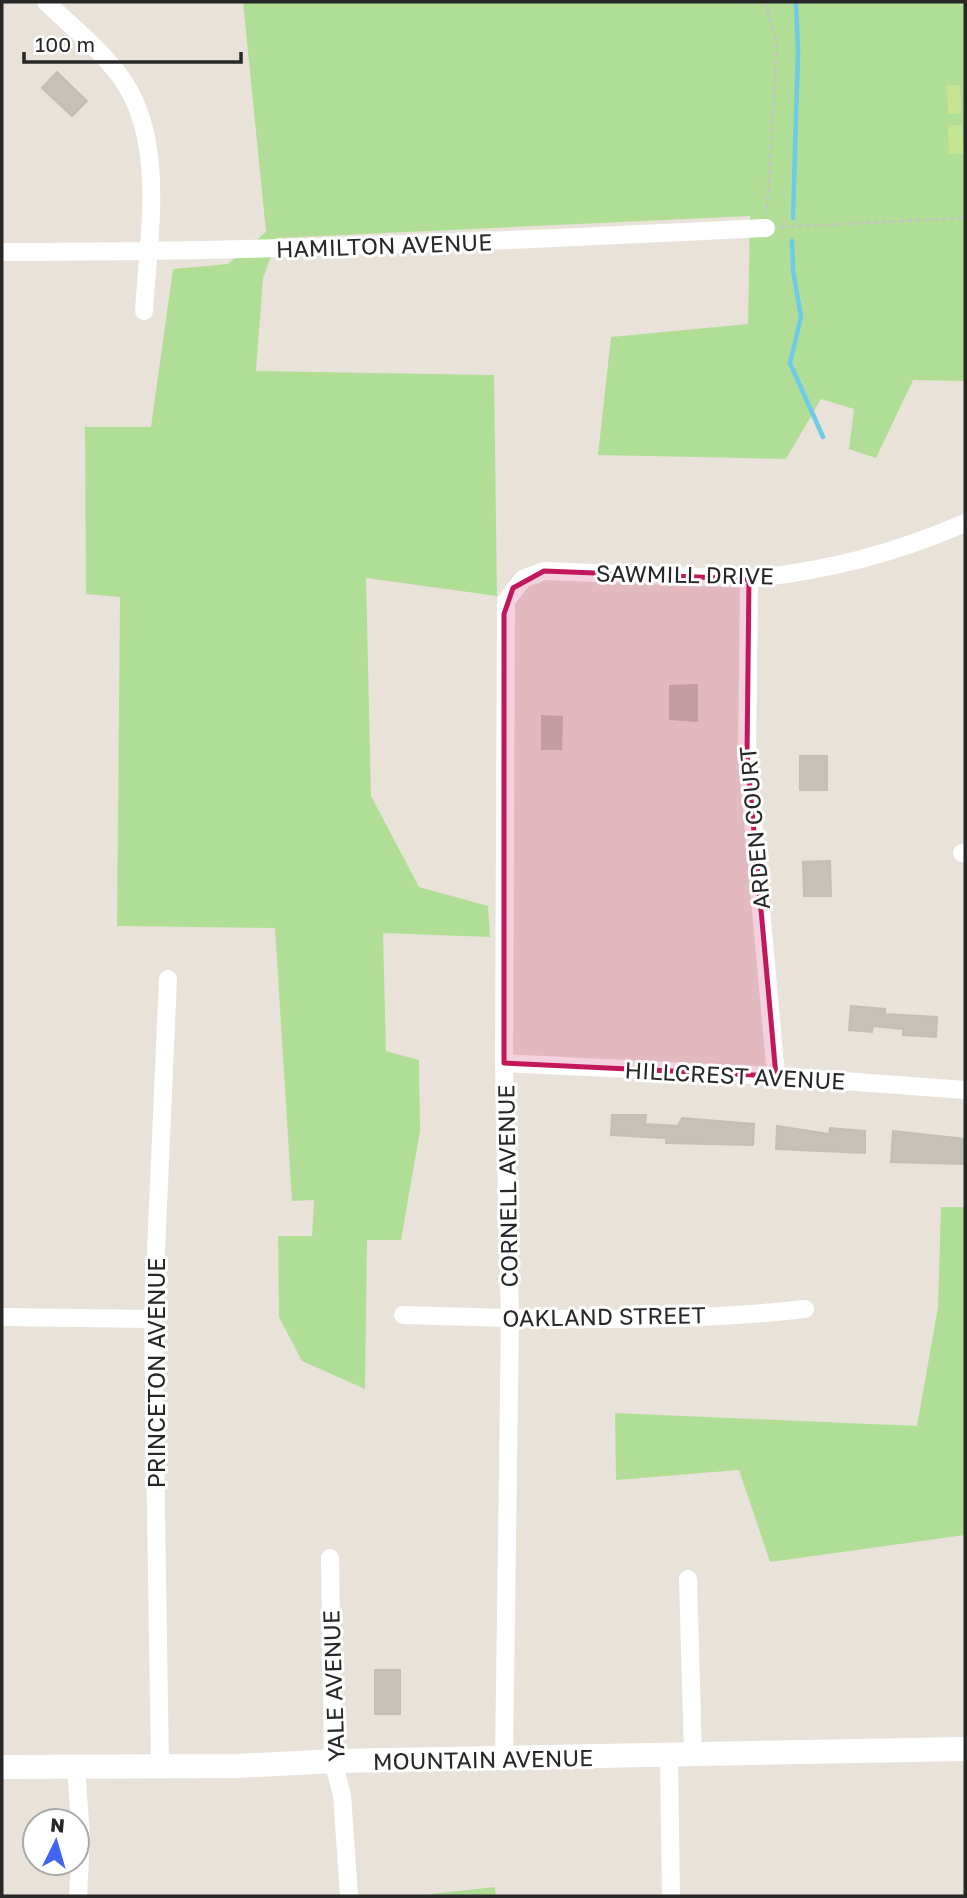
<svg xmlns="http://www.w3.org/2000/svg" width="967" height="1898" viewBox="0 0 967 1898" font-family="'Golos Text',sans-serif">
	<style>
		.green { fill: #b1de97 }
		.pitch { fill: #c5e593 }
		.lines { fill: none; stroke-linecap: round; stroke-linejoin: round }
		.stream { stroke: #6fcbe8; stroke-width: 4.5 }
		.building { fill: #c5c0b8; stroke: #c4beb3; stroke-width: 2 }
		.path { stroke: #c3c3c3; stroke-width: 2.5; stroke-dasharray: 5 3.5; stroke-linecap: butt }
		.street { stroke: #fff; stroke-width: 18 }
		.secondary { stroke: #fff; stroke-width: 24 }
		.marked { fill: #c2185b; fill-opacity: 0.2; stroke: #c2185b; stroke-width: 5; stroke-linejoin: round }
		.labels { text-anchor: middle; dominant-baseline: central; stroke-width: 6; stroke-linejoin: round; paint-order: stroke }
		.street-label { font-size: 23px; fill: #272727; stroke: #fff }
	</style>
	<rect width="100%" height="100%" fill="#e9e2d9"/>
	<path class="green" d="M243,2H965V381L913,380L876,458L849,449L854,409L821,399L786,459L598,455L611,337L748,324L750,216L278,238L263,278L256,371L494,375L497,596L366,578L371,796L419,887L488,906L490,937L383,933L386,1051L419,1060L420,1131L401,1240H367L365,1389L302,1361L279,1317L278,1236H312L314,1200L292,1201L275,928L117,926L120,597L86,594L85,427H151L173,269L228,264L266,232Z
		M941,1207H965V1535L770,1562L739,1470L616,1480L615,1413L917,1426L938,1307Z
		M495,1887L496,1896H431V1894Z"/>
	<path class="pitch" d="M947,85H960L961,114H948Z
		M948,125H962L963,154H949Z"/>
	<g class="lines">
		<path class="stream" d="M793,218L798,52L796,2
			M792,241L793,270L801,317L790,363L823,437"/>
	</g>
	<path class="building" d="M57,72L87,101L72,116L42,88Z
		M697,685V721L670,719V686Z
		M542,716L562,717L561,749H542Z
		M800,756H827V790H800Z
		M830,861L831,896H804L803,862Z
		M851,1006L885,1009V1014L937,1017L936,1037L903,1035V1029L873,1026L872,1032L849,1030Z
		M612,1115H646L645,1124L678,1126L682,1118L754,1124L753,1145L666,1143V1138L611,1135Z
		M777,1126L829,1134L830,1128L865,1131V1153L776,1149Z
		M893,1131L965,1139V1164L891,1162Z
		M375,1670H400V1714H375Z"/>
	<g class="lines">
		<path class="path" d="M765,2L777,43L767,214
			M780,227L965,218"/>
		<path class="street" d="M46,2C72,27 104,52 124,82C166,145 148,239 144,311
			M2,252C257,252 512,241 766,228
			M749,579L747,754L776,1076
			M962,853H965
			M504,1063L776,1076L965,1090
			M403,1315C536,1319 672,1324 805,1309
			M2,1317L153,1319
			M330,1558L333,1761L342,1795L349,1896
			M688,1579L693,1755
			M669,1756L671,1896
			M504,1759L510,1319L504,1063L506,601L523,579L544,571L749,579C829,570 890,555 965,523
			M160,1766L153,1319L168,979
			M76,1767L81,1837L78,1896"/>
		<path class="secondary" d="M2,1767L238,1766L333,1761L965,1749"/>
	</g>
	<path class="marked" d="M544,571L749,579L747,754L776,1076L504,1063V614L513,588Z"/>
	<g class="labels">
		<g class="street-label">
			<text transform="translate(384 245) rotate(-2)">HAMILTON AVENUE</text>
			<text transform="translate(685 574) rotate(1)">SAWMILL DRIVE</text>
			<text transform="translate(754 828) rotate(-95)">ARDEN COURT</text>
			<text transform="translate(735 1075) rotate(3)">HILLCREST AVENUE</text>
			<text transform="translate(507 1186) rotate(-91)">CORNELL AVENUE</text>
			<text transform="translate(604 1316) rotate(-1)">OAKLAND STREET</text>
			<text transform="translate(156 1373) rotate(-90)">PRINCETON AVENUE</text>
			<text transform="translate(333 1686) rotate(-92)">YALE AVENUE</text>
			<text transform="translate(483 1759) rotate(-1)">MOUNTAIN AVENUE</text>
		</g>
	</g>
	<rect width="967" height="1898" fill="none" stroke="#272727" stroke-width="7"/>
	<g transform="translate(56 1842) rotate(5)"><circle r="33" fill="#ffffff" stroke="#a9a9a9" stroke-width="2"/>
	<path d="M0-5L12 26L0 18L-12 26Z" fill="#3f65f1"/>
	<text y="-10" font-size="19" font-weight="bold" text-anchor="middle" fill="#272727">N</text>
	</g>
	<path d="M24 52v10h217v-10" fill="none" stroke="#272727" stroke-width="3.5"/>
	<text x="35" y="52" font-size="21" fill="#272727" stroke="#ffffff" stroke-width="5" paint-order="stroke">100 m</text>
</svg>
